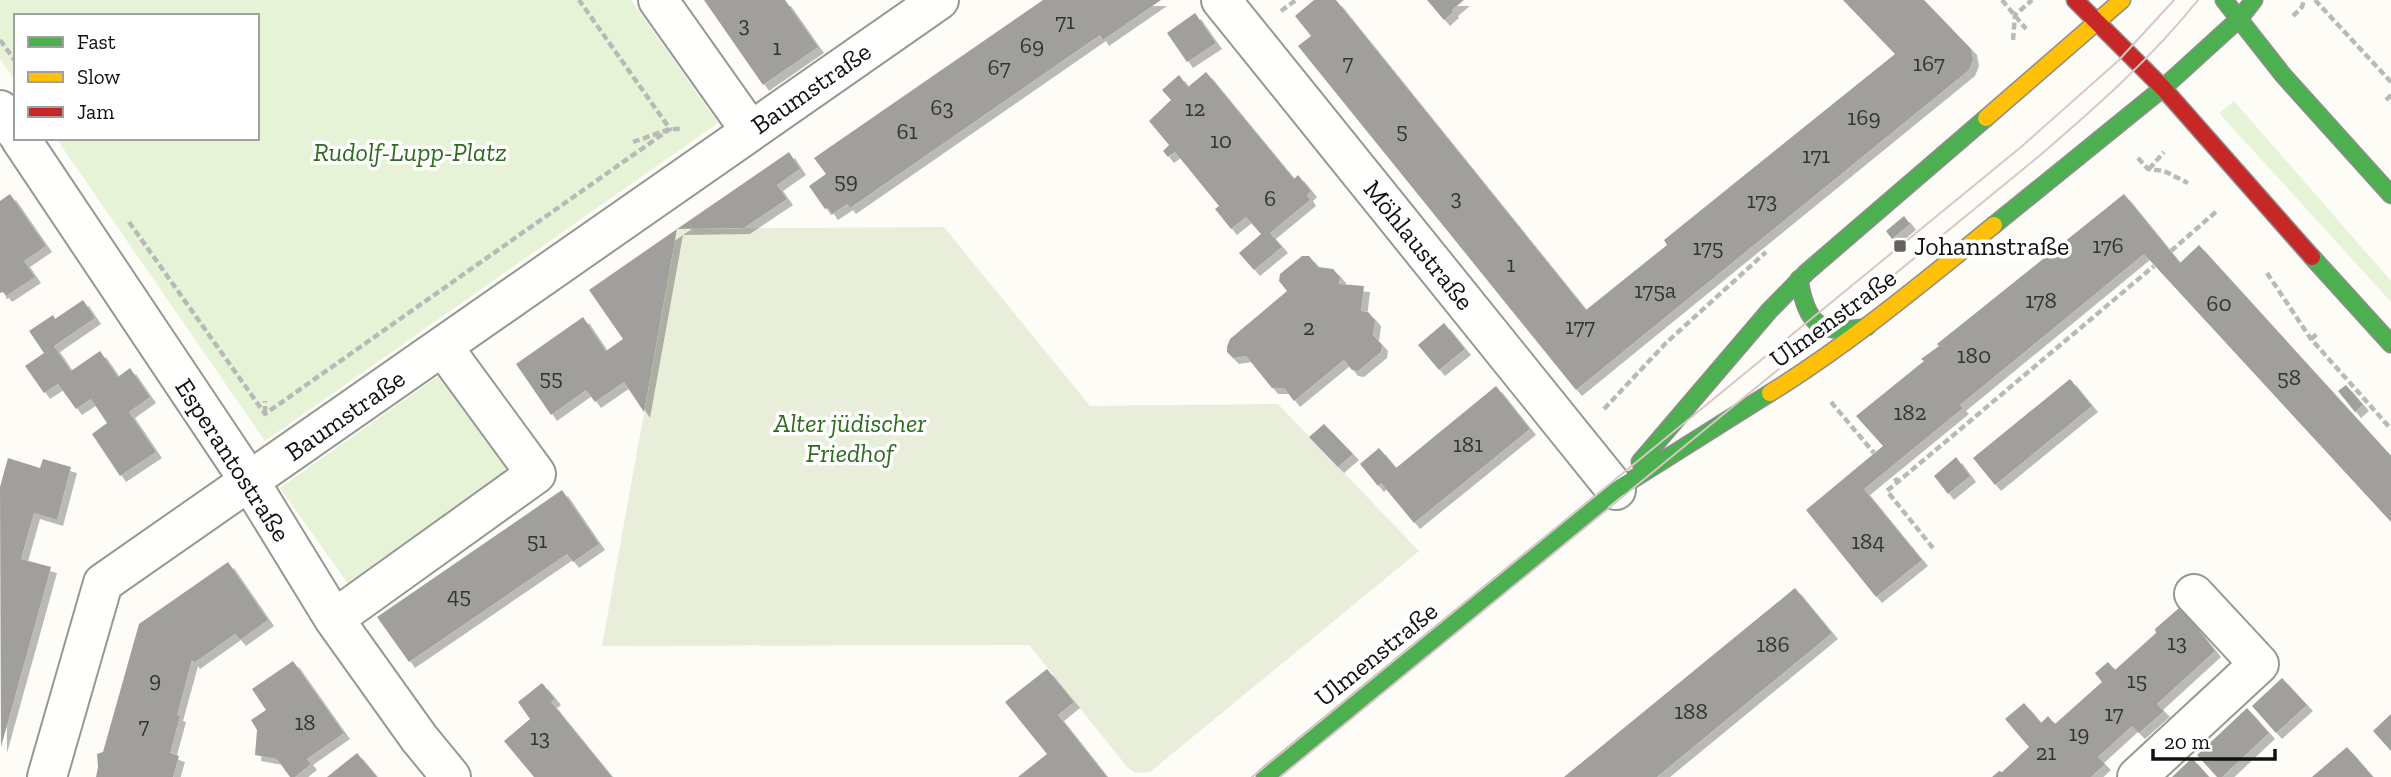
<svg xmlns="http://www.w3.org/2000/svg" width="2391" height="777" viewBox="0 0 2391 777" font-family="'Zilla Slab',serif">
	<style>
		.green { fill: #e7f3d7 }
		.cemetery { fill: #e9eedb }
		.building { fill: #a19f9c; filter: url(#shadow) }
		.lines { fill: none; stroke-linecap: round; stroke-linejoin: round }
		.street-casing { stroke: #979795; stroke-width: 42 }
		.fast-casing { stroke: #8e8d8b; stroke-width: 19 }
		.slow-casing { stroke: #8e8d8b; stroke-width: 19 }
		.jam-casing { stroke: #8e8d8b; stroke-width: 19 }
		.path { stroke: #b9b9b8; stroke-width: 4.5; stroke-dasharray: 7 3.5; stroke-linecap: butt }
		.street { stroke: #fffffe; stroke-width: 38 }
		.fast { stroke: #4caf50; stroke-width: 16 }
		.slow { stroke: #ffc107; stroke-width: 16 }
		.jam { stroke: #c62828; stroke-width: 16 }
		.tram { stroke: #d9c6c7; stroke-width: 2 }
		.poi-dot { fill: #646362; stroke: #fff; stroke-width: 2.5 }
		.labels { text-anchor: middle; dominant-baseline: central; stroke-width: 7; stroke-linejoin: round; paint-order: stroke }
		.number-label { font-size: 23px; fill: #353434 }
		.street-label { font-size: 26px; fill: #111; stroke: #fff }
		.park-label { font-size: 26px; font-style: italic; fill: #2f6b1f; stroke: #fff }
		.poi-label { font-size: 26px; fill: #111; stroke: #fff; text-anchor: start }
	</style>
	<defs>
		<filter id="shadow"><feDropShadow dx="6" dy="6" stdDeviation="0" flood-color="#0004"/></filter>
	</defs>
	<rect width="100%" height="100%" fill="#fdfcf7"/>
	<path class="green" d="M0,0H631L718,123L265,441L56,138H257V16H16V81L0,59Z
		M2234,101L2391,281V302L2219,113Z
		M441,374L512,474L351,588L280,488Z"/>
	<path class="cemetery" d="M944,227L1090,406L1278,404L1419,551L1150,772L1135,773L1128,768L1029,645L602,646L677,229Z"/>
	<path class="building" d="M704,0H785L818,47L763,85Z
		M1043,0H1161L1103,40L1100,35L850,208L847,204L832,214L828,208L825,209L809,186L826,174L814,158Z
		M1314,0H1336L1586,310L1667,245L1664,240L1895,54L1843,0H1924L1971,49L1973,60L1969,70L1576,390L1298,46L1311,36L1295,16Z
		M1427,0H1464L1452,10L1453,12L1444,20Z
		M1195,13L1216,43L1187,62L1167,33Z
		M1206,72L1294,179L1298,175L1311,191L1307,195L1310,200L1270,233L1282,247L1254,270L1239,253L1261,234L1246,217L1231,229L1215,209L1219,206L1175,152L1168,157L1163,151L1169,145L1149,121L1171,100L1162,90L1179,75L1188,87Z
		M789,152L800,169L777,185L787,199L744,228L677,229Z
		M10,194L46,246L24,261L35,277L6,296L3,292L0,293V201Z
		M2124,194L2180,263L2199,245L2391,456V522L2144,254L1960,405L1963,408L1864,489L1922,560L1876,597L1806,510L1883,446L1856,416L1924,361L1921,359L1939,346L1937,344Z
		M1904,216L1910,224L1892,239L1886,231Z
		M677,229L644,412L624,382L595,402L586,390L551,415L516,364L583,317L606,351L623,339L589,290Z
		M1302,256H1309L1318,267L1333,269L1340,277L1339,284L1364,286L1361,311L1368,312L1375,320L1373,335L1382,345L1381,352L1358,371L1352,370L1344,360L1294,401L1284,388H1272L1246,356L1233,358L1227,352V347L1230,339L1287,291L1279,281L1280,274Z
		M83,300L95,318L54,346L71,371L100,351L118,377L130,368L150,397L129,412L156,452L120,476L92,434L107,423L91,399L76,409L58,384L44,393L25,366L44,353L29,331L53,315L55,319Z
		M1444,323L1465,349L1439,370L1418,345Z
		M2070,379L2092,406L1995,485L1973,458Z
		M2346,385L2363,405L2355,412L2338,391Z
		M1496,386L1530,429L1414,523L1381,483L1378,486L1360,464L1379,448L1396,468Z
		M1324,424L1353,454L1338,467L1309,437Z
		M1956,457L1970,476L1948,494L1934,476Z
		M8,458L40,468L43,459L71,467L57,520L34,513L21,559L51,567L1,747L0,487Z
		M562,490L599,544L573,562L567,554L409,662L377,617Z
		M228,562L268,620L240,640L235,634L194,663L192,660L177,715L180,716L170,753L179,756L173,777H96L98,767L97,754L103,752L139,624Z
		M1795,588L1832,633L1669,767L1657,777H1564Z
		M2179,608L2194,624L2215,651L2157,704L2164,711L2139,733L2132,726L2098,757L2105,764L2091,777H1992L1999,771L2002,772L2029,747L2005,719L2024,703L2041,723L2048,716L2055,724L2102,682L2095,673L2108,662L2115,670L2156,633L2155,629Z
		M293,661L344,733L307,759L311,764L295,777H290L277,759L255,755L257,730L251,720L266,710L252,689Z
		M1047,669L1074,702L1058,715L1107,777H1018L1047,754L1005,702Z
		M2282,678L2307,705L2276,733L2252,706Z
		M542,683L555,699L551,702L612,777H534L504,741L530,719L518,702Z
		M2247,708L2269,733L2222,777H2217L2197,755Z
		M2391,714V751L2373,731Z
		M2347,747L2373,777H2312Z
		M357,753L377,777H327Z
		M2192,758L2209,777H2172Z"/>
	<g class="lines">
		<defs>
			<path id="street" d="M658,0L750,130
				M1221,0L1616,490
				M0,110L16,132
				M20,138L250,482L334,619L419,738L451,777
				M334,619L536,474L443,347
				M47,777L103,583L939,0
				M2137,777L2259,664L2194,594"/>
			<path id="fast" d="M2224,0L2283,75L2391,195
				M1994,225L2163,88L2240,18L2254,0
				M2312,257L2391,344
				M1799,279C1807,326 1820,335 1867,327
				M1640,462L1769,311L1807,272L1986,118
				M1265,777L1616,490L1770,393"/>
			<path id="slow" d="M1986,118L2122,0
				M1770,393C1849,344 1921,284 1994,225"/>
			<path id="jam" d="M2075,0L2163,88L2312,257"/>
		</defs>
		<use href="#street" class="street-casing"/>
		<use href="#fast" class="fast-casing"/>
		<use href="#slow" class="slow-casing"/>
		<use href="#jam" class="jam-casing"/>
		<path class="path" d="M2002,0L2026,29
			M2315,0L2391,82
			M1281,11L1296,0
			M2293,16L2302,7L2304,0
			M0,40L16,62
			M2013,40L2015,15L2032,0
			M2386,100L2391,95
			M633,142L670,129H683
			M2138,158L2148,169L2164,171L2188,183
			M2149,169L2164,152
			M129,222L265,414L670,129L579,0
			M2171,251L2218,210
			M2267,273L2311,339L2391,429
			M2311,339L2317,334
			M1831,402L1874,453
			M1604,409L1666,343L1766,252
			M265,413V401
			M1888,470L1898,482
			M1933,548L1887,491L2154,266"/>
		<use href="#street" class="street"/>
		<use href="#fast" class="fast"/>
		<use href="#slow" class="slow"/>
		<use href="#jam" class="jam"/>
		<path class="tram" d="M1252,777L2021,147L2118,61L2174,0
			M1280,777L2038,157C2095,108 2151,59 2198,0"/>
	</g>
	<rect class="poi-dot" x="1893" y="239" width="14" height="14" rx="3.5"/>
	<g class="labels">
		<g class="number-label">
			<text x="1065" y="21">71</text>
			<text x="744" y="24">3</text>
			<text x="1032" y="45">69</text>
			<text x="777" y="47">1</text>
			<text x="1348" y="62">7</text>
			<text x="1929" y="63">167</text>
			<text x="999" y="67">67</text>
			<text x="942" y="107">63</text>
			<text x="1195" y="108">12</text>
			<text x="1864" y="117">169</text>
			<text x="1402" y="130">5</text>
			<text x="907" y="131">61</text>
			<text x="1221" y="140">10</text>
			<text x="1816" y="155">171</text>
			<text x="846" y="180">59</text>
			<text x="1456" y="197">3</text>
			<text x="1270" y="198">6</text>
			<text x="1762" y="200">173</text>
			<text x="2108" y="245">176</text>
			<text x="1708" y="247">175</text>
			<text x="1511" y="264">1</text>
			<text x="1655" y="290">175a</text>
			<text x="2041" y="300">178</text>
			<text x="2219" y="303">60</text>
			<text x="1580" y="326">177</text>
			<text x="1309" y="327">2</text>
			<text x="1974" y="355">180</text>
			<text x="551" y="377">55</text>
			<text x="2289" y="377">58</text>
			<text x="1910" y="412">182</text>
			<text x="1468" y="444">181</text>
			<text x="537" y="540">51</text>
			<text x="1868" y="541">184</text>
			<text x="459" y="595">45</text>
			<text x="2177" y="642">13</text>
			<text x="1773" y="644">186</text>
			<text x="155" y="679">9</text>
			<text x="2137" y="680">15</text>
			<text x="1691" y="711">188</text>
			<text x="2114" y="713">17</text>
			<text x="305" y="722">18</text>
			<text x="144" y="725">7</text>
			<text x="2079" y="733">19</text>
			<text x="540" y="737">13</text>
			<text x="2046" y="752">21</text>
		</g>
		<g class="street-label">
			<text transform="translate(811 88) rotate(-35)">Baumstraße</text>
			<text transform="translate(1419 245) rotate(51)">Möhlaustraße</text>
			<text transform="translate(1833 318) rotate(-36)">Ulmenstraße</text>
			<text transform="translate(345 415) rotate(-35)">Baumstraße</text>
			<text transform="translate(233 460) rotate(57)">Esperantostraße</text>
			<text transform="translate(1376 654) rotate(-39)">Ulmenstraße</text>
		</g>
		<g class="park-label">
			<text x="410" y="152">Rudolf-Lupp-Platz</text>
			<text x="850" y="423">Alter jüdischer<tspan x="850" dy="30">Friedhof</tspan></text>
		</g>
		<g class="poi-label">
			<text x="1914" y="246">Johannstraße</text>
		</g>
	</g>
	<rect x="14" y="14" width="245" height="126" fill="#ffffff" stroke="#a0a0a0" stroke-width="2"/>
	<rect x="28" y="37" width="35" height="10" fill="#4caf50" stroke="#a0a0a0" stroke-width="2"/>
	<text x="77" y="49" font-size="21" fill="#111111">Fast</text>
	<rect x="28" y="72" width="35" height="10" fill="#ffc107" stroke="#a0a0a0" stroke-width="2"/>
	<text x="77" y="84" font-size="21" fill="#111111">Slow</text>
	<rect x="28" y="107" width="35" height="10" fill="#c62828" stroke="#a0a0a0" stroke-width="2"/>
	<text x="77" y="119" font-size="21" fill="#111111">Jam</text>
	<path d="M2153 749v10h122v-10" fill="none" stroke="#111111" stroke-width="3.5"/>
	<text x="2164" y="749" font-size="21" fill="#111111" stroke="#ffffff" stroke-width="5" paint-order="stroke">20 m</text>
</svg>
